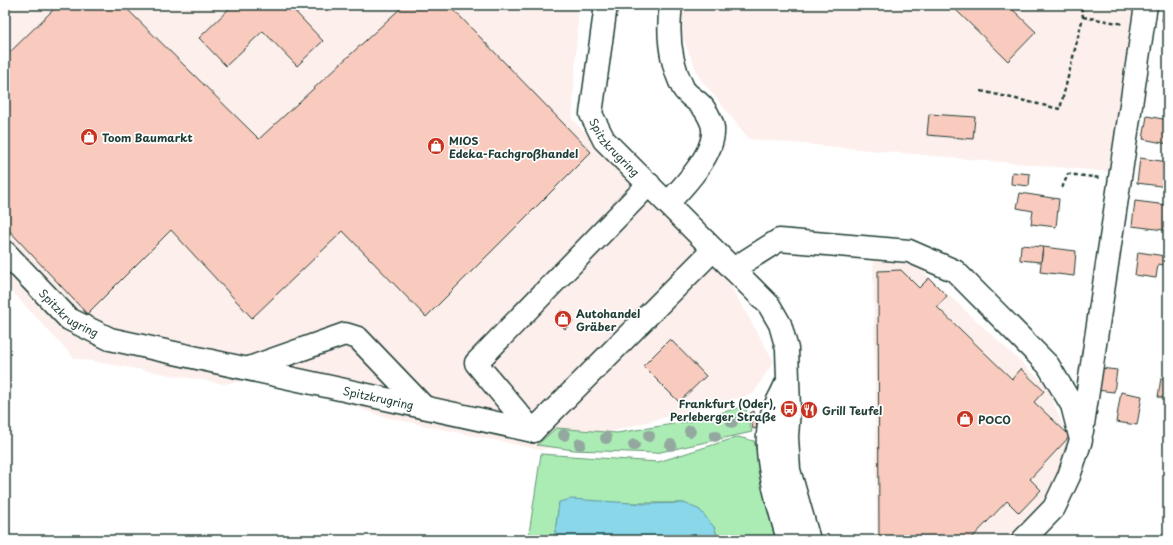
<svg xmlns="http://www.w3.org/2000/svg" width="1173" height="545" viewBox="0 0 1173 545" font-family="'Playpen Sans',sans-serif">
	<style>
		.built { fill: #fdefec }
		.green { fill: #abecb4; stroke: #659474 }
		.water { fill: #8ad7ea; stroke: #5f99a1 }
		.building { fill: #f9cbbe; stroke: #1f3d34 }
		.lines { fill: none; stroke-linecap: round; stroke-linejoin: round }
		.minor-casing { stroke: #1f3d34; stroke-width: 25 }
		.path { stroke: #1f3d34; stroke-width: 2.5; stroke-dasharray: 4 3; stroke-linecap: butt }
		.minor { stroke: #fff; stroke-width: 22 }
		.tree { fill: #93a89e }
		.labels { text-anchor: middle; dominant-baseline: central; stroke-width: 3.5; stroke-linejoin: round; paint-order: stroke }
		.poi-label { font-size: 11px; font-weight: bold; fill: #1f3d34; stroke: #fff; text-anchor: start }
		.street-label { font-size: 11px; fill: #1f3d34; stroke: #fff }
	</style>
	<rect width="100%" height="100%" fill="#fff"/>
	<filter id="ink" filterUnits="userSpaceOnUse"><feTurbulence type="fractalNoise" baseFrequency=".025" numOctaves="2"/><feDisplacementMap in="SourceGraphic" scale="8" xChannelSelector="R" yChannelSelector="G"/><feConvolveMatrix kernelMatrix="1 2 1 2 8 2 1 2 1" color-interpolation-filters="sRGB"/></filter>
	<g filter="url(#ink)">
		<path class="built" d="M5,5H579L572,119L724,275L774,361L753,394L541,450L380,416L275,376L224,384L74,358L5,284Z
			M681,5H1136L1112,172L749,139L699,77L678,25Z
			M873,258L911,260L1047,386L1070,444L1041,508L1011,540H877Z"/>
		<path class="green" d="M745,406L752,432L656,453L574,450L537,445L556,428L617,433L692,421Z
			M738,437L754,441L780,540H719L714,527L684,503H559L554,540H528L541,454L658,462Z"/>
		<path class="water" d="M571,499L646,504L684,503L700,510L714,527L719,540H554L559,502Z"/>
		<path class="building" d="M58,5H123L259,139L404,5H449L591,152L426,317L343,231L252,318L171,230L87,314L5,226V57Z
			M233,5H289L323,41L297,66L263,31L226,66L199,38Z
			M960,5H1008L1036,32L1008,61L956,10Z
			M1164,5H1168V22L1162,21Z
			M929,114L975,117L973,139L927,135Z
			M1147,116L1168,120V144L1143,139Z
			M1140,158L1168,162V187L1137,183Z
			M1012,172L1030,174L1029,186L1011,184Z
			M1020,193L1059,199L1056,227L1031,224L1033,211L1017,208Z
			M1135,201L1167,205L1164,230L1132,226Z
			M1021,245L1043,247L1041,262L1020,260Z
			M1043,247L1076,251L1074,276L1040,272Z
			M1138,252L1165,256L1164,265L1158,264L1156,278L1135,275Z
			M901,270L919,288L929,278L947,296L937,307L1012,379L1021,369L1044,391L1034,402L1070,436L1030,479L1041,490L1019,513L1007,501L970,540H879L878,271Z
			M562,310L573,321L565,329L554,318Z
			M670,339L706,376L679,402L643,366Z
			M1100,368L1117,370L1114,392L1096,390Z
			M1161,378L1168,379V398L1158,397Z
			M1121,392L1142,396L1137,425L1116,422Z
			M754,411L757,428L753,429L750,413Z"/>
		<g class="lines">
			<defs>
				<g id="minor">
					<path id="s1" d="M606,5L591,114L604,140L769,305L780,324L787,349L789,409L787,437L789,470L809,540"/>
					<path d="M668,203C683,187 715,154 713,129C713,124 708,114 705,110C700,101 688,97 683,88C670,62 667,34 671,5"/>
					<path id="s2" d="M5,252L69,319L110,339L533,431"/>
					<path d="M733,269L779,240L909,251L955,271L1048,365L1072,405L1081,440L1069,476L1054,508L1023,540"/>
					<path d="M249,368L345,334L358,338L424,407"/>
					<path d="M785,386C781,396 774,406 771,417C760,451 779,506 788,540"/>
					<path d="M533,431L476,363L649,184"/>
					<path d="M533,431L713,250"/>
					<path d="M1082,431L1146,5"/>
				</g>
			</defs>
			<use href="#minor" class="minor-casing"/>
			<path class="path" d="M1083,17L1124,24
				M981,91L1060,109L1083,17L1081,5
				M1062,188L1068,174L1101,178"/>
			<use href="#minor" class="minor"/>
		</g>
		<g class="tree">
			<circle cx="732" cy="422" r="6"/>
			<circle cx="690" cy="431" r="6"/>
			<circle cx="564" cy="435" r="6"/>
			<circle cx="649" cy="436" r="6"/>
			<circle cx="715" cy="436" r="6"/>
			<circle cx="606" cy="438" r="6"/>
			<circle cx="580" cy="444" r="6"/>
			<circle cx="634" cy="445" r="6"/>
			<circle cx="671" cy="445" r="6"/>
		</g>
	</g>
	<defs>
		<symbol id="shop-disc" viewBox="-11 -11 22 22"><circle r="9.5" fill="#c8321e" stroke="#fff"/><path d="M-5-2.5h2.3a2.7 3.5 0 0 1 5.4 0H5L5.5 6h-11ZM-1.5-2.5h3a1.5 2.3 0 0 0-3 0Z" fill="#fff"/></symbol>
		<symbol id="bus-disc" viewBox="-11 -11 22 22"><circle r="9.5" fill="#c8321e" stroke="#fff"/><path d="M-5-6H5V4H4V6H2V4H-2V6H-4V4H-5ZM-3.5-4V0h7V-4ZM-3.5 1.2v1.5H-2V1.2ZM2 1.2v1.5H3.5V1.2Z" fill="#fff"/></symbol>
		<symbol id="restaurant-disc" viewBox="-11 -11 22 22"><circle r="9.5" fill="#c8321e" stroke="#fff"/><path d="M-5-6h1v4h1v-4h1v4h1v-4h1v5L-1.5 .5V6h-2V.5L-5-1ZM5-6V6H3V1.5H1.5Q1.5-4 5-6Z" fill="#fff"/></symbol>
	</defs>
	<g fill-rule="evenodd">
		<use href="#shop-disc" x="79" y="127" width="20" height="20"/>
		<use href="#shop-disc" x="426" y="136" width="20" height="20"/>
		<use href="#shop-disc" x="553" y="309" width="20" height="20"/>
		<use href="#bus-disc" x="779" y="399" width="20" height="20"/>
		<use href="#restaurant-disc" x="799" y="400" width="20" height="20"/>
		<use href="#shop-disc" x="955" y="409" width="20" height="20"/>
	</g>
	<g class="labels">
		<g class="poi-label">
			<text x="102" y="137">Toom Baumarkt</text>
			<text x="449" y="140">MIOS<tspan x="449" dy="13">Edeka-Fachgroßhandel</tspan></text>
			<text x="576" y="313">Autohandel<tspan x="576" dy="13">Gräber</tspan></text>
			<text x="776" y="403" text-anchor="end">Frankfurt (Oder),<tspan x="776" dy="13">Perleberger Straße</tspan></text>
			<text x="822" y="410">Grill Teufel</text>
			<text x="978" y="419">POCO</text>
		</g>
		<g class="street-label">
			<text stroke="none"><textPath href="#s1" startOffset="151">Spitzkrugring</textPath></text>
			<text stroke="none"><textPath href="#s2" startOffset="89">Spitzkrugring</textPath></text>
			<text stroke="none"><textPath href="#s2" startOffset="413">Spitzkrugring</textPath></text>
		</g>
	</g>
	<rect width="1173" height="545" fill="none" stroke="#fff" stroke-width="20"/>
	<rect x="10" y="10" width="1153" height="525" fill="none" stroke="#1f3d34" stroke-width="1.5" filter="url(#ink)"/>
</svg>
